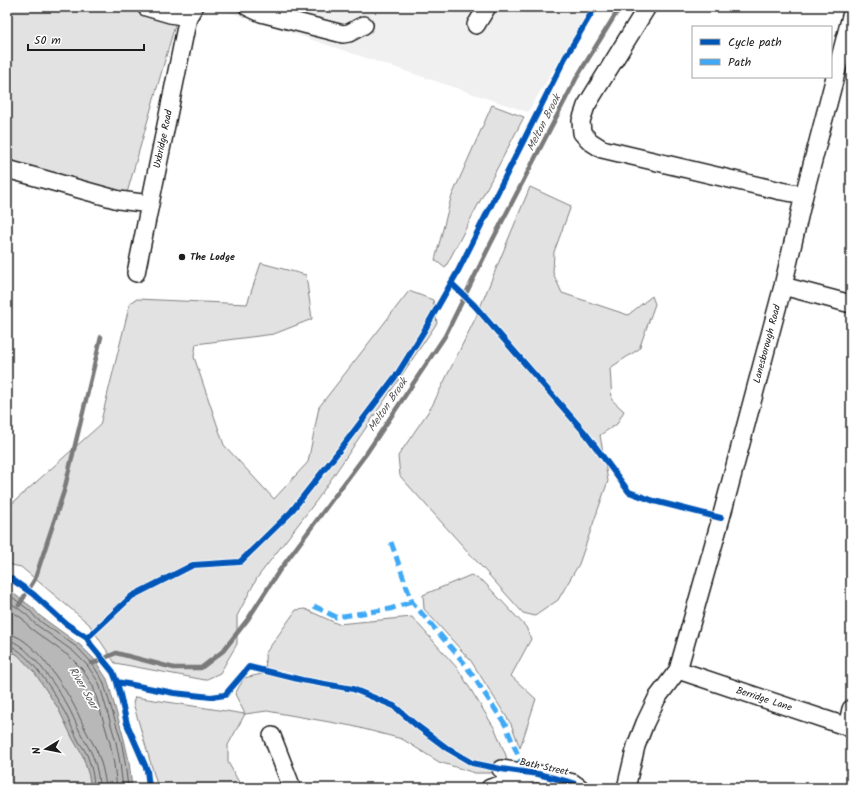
<svg xmlns="http://www.w3.org/2000/svg" width="858" height="795" viewBox="0 0 858 795" font-family="Kalam,sans-serif">
	<style>
		.built { fill: #f0f0f0 }
		.green { fill: #e2e2e2; stroke: #7f7f7f }
		.water { fill: #b8b8b8; stroke: #7a7a7a }
		.lines { fill: none; stroke-linecap: round; stroke-linejoin: round }
		.shore { stroke: #5a5a5a; stroke-width: 1 }
		.stream { stroke: #7a7a7a; stroke-width: 4.5 }
		.minor-casing { stroke: #1c1c1c; stroke-width: 20 }
		.minor { stroke: #fff; stroke-width: 17 }
		.quiet { stroke: #3fa9f5; stroke-width: 5; stroke-dasharray: 10 5; stroke-linecap: butt }
		.cycleway-casing { stroke: #fff; stroke-width: 8 }
		.cycleway { stroke: #0057b8; stroke-width: 6 }
		.poi-dot { fill: #1c1c1c; stroke: #fff; stroke-width: 1.5 }
		.labels { text-anchor: middle; dominant-baseline: central; stroke-width: 3.5; stroke-linejoin: round; paint-order: stroke }
		.street-label { font-size: 10px; fill: #1c1c1c; stroke: #fff }
		.poi-label { font-size: 10px; font-weight: bold; fill: #1c1c1c; stroke: #fff; text-anchor: start }
		.water-label { font-size: 11px; font-style: italic; fill: #5a5a5a; stroke: #fff }
	</style>
	<rect width="100%" height="100%" fill="#fff"/>
	<filter id="ink" filterUnits="userSpaceOnUse"><feTurbulence type="fractalNoise" baseFrequency=".025" numOctaves="2"/><feDisplacementMap in="SourceGraphic" scale="8" xChannelSelector="R" yChannelSelector="G"/><feConvolveMatrix kernelMatrix="1 2 1 2 8 2 1 2 1" color-interpolation-filters="sRGB"/></filter>
	<g filter="url(#ink)">
		<path class="built" d="M166,7H591L528,112L226,11H179Z"/>
		<path class="green" d="M7,7H166L179,11L123,207L7,174Z
			M492,105L524,117L445,268L435,260L451,198Z
			M530,187L571,206L554,252L553,273L562,293L628,315L652,296L655,304L639,349L610,368L612,400L624,411L617,424L600,435L608,481L579,564L558,600L535,616L523,613L400,476L398,456L432,406L476,317Z
			M261,263L306,275L312,319L274,334L196,344L194,357L224,445L274,499L308,462L319,407L409,291L433,300L437,323L317,500L257,578L237,616V644L220,673L205,680L115,663L89,624L21,567L7,564V508L100,425L130,303L137,299L247,304Z
			M471,575L484,582L526,627L531,639L511,676L536,699L520,748L511,724L471,661L424,609L423,595Z
			M305,609L338,624L412,617L458,669L495,729L507,758L493,773H475L439,762L402,739L352,726L267,711L245,714L228,745V762L242,788H158L133,703L135,697L245,714L235,694L244,678L266,673L265,654L296,610Z
			M7,648L18,655L35,673L58,708L73,739L83,756L89,776L91,788H7Z"/>
		<path class="water" d="M7,586L14,594L33,608L40,616L80,645L94,659L107,679L124,739L129,761L132,788H91L89,776L83,756L73,739L58,708L35,673L18,655L7,648Z"/>
		<g class="lines">
			<path class="shore" d="M7,592L12,597L30,611L37,619L78,648L91,662L103,681L121,740L125,762L128,788
				M7,600L27,615L34,623L74,652L87,665L99,683L116,742L120,763L123,788
				M7,608L23,619L30,628L70,657L82,669L93,686L110,743L114,764L117,788
				M7,634C30,634 60,681 71,700C77,710 81,721 86,731C89,737 93,743 96,749C101,760 105,776 106,788
				M7,640C27,641 56,687 66,703C72,713 76,724 81,734C84,740 88,746 91,752C96,763 99,777 99,788
				M7,645C25,647 53,690 61,706C67,715 71,726 76,736C79,743 84,748 87,755C91,765 94,777 94,788"/>
			<path class="stream" d="M19,605L21,602L35,579L64,491L101,337
				M91,663H94L116,653L174,668H201L223,651L248,619L279,571L366,454L445,336L491,243L577,77L620,7"/>
			<defs>
				<path id="minor" d="M146,7L170,14L188,17
					M248,7L261,13L343,34L349,33L364,25
					M647,7L586,106L581,121L582,133L591,142L602,149L781,191L804,195
					M476,25L487,7
					M7,169L119,200L150,204
					M136,273L188,17L194,7
					M783,286L851,304
					M678,670L851,728
					M847,727L851,709
					M272,736L292,788
					M501,769L538,774L573,783L580,788
					M490,788L532,775
					M626,788L636,746L645,723L657,698L678,670L721,518L783,286L804,195L851,16"/>
			</defs>
			<use href="#minor" class="minor-casing"/>
			<use href="#minor" class="minor"/>
			<path class="quiet" d="M391,542L412,602L465,664L505,724L525,772
				M314,606L336,617L390,609L412,602"/>
			<defs>
				<path id="cycleway" d="M451,283L474,305L586,434L629,492L654,501L721,518
					M7,576L33,594L65,623L87,638L91,645L113,672L117,682L127,724L147,770L149,788
					M87,638L132,596L193,565L240,562L290,513L342,447L398,373L424,331L458,271L565,58L595,7
					M117,682L174,693L211,697L225,695L249,667L302,680L353,689L394,706L416,725L448,749L472,763L501,769L538,774L573,783L580,788"/>
			</defs>
			<use href="#cycleway" class="cycleway-casing"/>
			<use href="#cycleway" class="cycleway"/>
		</g>
	</g>
	<circle class="poi-dot" cx="182" cy="257" r="4"/>
	<g class="labels">
		<g class="street-label">
			<text transform="translate(163 139) rotate(-78)">Uxbridge Road</text>
			<text transform="translate(767 344) rotate(-75)">Lanesborough Road</text>
			<text transform="translate(764 699) rotate(18)">Berridge Lane</text>
			<text transform="translate(544 767) rotate(12)">Bath Street</text>
		</g>
		<g class="poi-label">
			<text x="190" y="257">The Lodge</text>
		</g>
		<g class="water-label">
			<text transform="translate(544 123) rotate(-63)">Melton Brook</text>
			<text transform="translate(388 405) rotate(-56)">Melton Brook</text>
			<text transform="translate(83 688) rotate(60)">River Soar</text>
		</g>
	</g>
	<rect width="858" height="795" fill="none" stroke="#fff" stroke-width="24"/>
	<rect x="12" y="12" width="834" height="771" fill="none" stroke="#1c1c1c" stroke-width="1.5" filter="url(#ink)"/>
	<rect x="692" y="26" width="140" height="52" fill="#ffffff" stroke="#a4a4a4"/>
	<rect x="700" y="39" width="20" height="6" fill="#0057b8" stroke="#a4a4a4"/>
	<text x="728" y="46" font-size="12" fill="#1c1c1c">Cycle path</text>
	<rect x="700" y="59" width="20" height="6" fill="#3fa9f5" stroke="#a4a4a4"/>
	<text x="728" y="66" font-size="12" fill="#1c1c1c">Path</text>
	<g transform="translate(46 749) rotate(260)" stroke="#ffffff" stroke-width="3" paint-order="stroke">
	<path d="M0-3L7 15L0 10L-7 15Z" fill="#1c1c1c"/>
	<text y="-6" font-size="11" font-weight="bold" text-anchor="middle" fill="#1c1c1c">N</text>
	</g>
	<path d="M28 44v6h116v-6" fill="none" stroke="#1c1c1c" stroke-width="2"/>
	<text x="34" y="44" font-size="12" fill="#1c1c1c" stroke="#ffffff" stroke-width="3" paint-order="stroke">50 m</text>
</svg>
